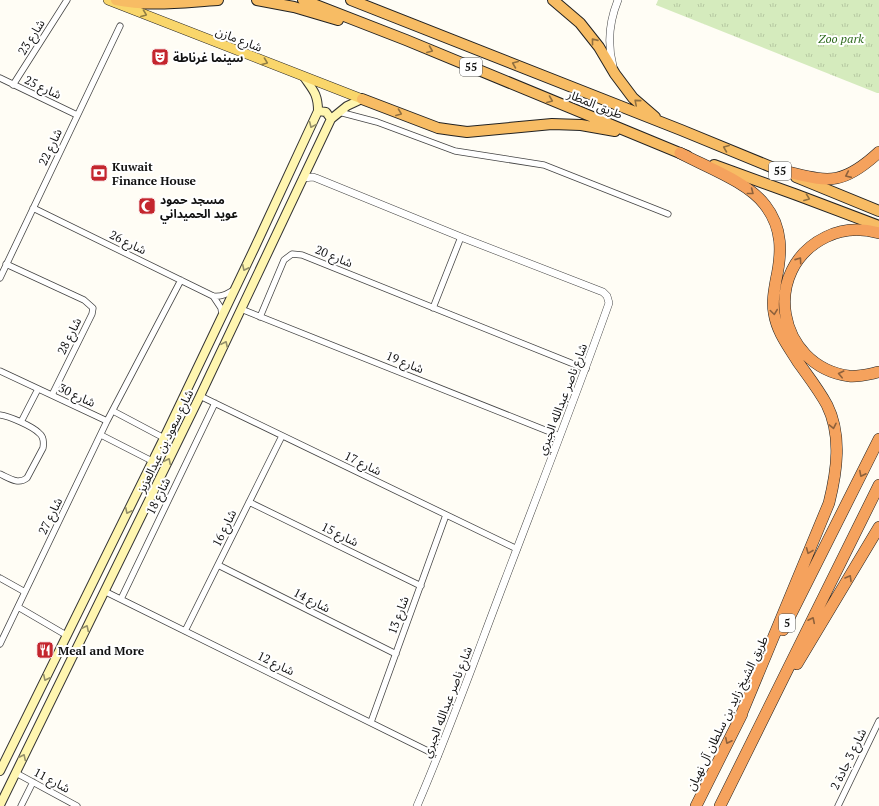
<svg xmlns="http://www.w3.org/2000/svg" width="879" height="806" viewBox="0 0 879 806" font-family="'PT Serif','Noto Sans Arabic',serif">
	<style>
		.park { fill: url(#park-tufts) }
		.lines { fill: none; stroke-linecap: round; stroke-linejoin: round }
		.minor-casing { stroke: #444; stroke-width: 7 }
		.tertiary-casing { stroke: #444; stroke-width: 8 }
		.secondary-casing { stroke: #333; stroke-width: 10 }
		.primary-casing { stroke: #222; stroke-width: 10 }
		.trunk-casing { stroke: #222; stroke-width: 12 }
		.motorway-casing { stroke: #222; stroke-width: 12 }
		.minor { stroke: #fff; stroke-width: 5.5 }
		.tertiary { stroke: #fff; stroke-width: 7 }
		.secondary { stroke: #fff6b0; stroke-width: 8 }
		.primary { stroke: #f9d66b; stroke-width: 9 }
		.trunk { stroke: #f7bc64; stroke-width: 10 }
		.motorway { stroke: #f5a25d; stroke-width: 11 }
		.oneway { stroke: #917d42 }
		.oneway2 { stroke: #906f3f }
		.oneway3 { stroke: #948f68 }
		.oneway4 { stroke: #8e613b }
		.labels { text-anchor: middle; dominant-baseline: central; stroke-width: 4; stroke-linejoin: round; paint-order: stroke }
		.shield { fill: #fff; stroke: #585858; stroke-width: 1 }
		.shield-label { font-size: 11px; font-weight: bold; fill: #111 }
		.street-label { font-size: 12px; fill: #111; stroke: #fff }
		.park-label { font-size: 12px; font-style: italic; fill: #2f6b1f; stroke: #fff }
		.poi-label { font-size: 12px; font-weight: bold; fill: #111; stroke: #fff; text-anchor: start }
	</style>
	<defs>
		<pattern id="park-tufts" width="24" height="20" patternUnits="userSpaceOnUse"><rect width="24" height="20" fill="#d5ebbd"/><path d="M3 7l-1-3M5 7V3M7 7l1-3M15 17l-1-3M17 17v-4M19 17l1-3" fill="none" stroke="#b6c8a1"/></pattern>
	</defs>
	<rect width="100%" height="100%" fill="#fffdf5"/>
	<path class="park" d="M658,0H879V93H877L656,5Z"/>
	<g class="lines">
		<defs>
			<path id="minor" d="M0,78L77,115
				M13,85L67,0
				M339,112L377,122L455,151L544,165L668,214
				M33,208L213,296C222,297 227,294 235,289
				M6,264L84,300L93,308L92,314L52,395
				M0,278L120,26
				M213,296L221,308L222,315
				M433,308L461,237
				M241,309L560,436
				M260,317L284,260L292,254L302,255L586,369
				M0,371L107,421
				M200,396L517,549
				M113,411L164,438
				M0,415C9,416 32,426 39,433C43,436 44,442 43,448L27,478C18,485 9,478 0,474
				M21,422L38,389
				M101,435L152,461
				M249,502L421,586
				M218,565L396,654
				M0,578L25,592
				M104,591L438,756
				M121,599L215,403
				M18,607L66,635
				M185,631L282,436
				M0,644L107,421L181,280
				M371,722L446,515
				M16,773L77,806
				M21,806L33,782
				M838,806L879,721"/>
			<path id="tertiary" d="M613,66C607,43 609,22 618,0
				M303,178L313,177L316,178L461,237L603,292L607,296L609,303C576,396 540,488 505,580C476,656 449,732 417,806"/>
			<path id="secondary" d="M318,111L326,112L331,119
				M0,771L164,438L255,247L318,111C318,94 313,90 304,77
				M0,805L200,396L331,119L347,106L362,99"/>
			<path id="primary" d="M108,0L362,99"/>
			<path id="trunk" d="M116,0C150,7 184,2 218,0
				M257,0L294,7L338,20
				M303,0L406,40L687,156
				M351,0L681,130L781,171
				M553,0L580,23L599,47L615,74L633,98L655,117
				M362,99L438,128L452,130L467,132L552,124L581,125L615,131
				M714,165L797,195L879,226
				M796,177L879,211"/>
			<path id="motorway" d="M680,153C706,167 748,182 765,205C783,228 782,253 776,280C774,291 772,302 774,313C777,332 788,346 798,362C808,376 819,390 827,405C842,435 837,471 829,503L739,720
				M774,169C824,179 837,191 879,152
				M879,233C861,228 842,229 826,237C760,269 777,366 849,376C859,377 869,374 879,372
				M783,630L879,439
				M797,664L879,527
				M696,806L742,714
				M720,806L879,485"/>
		</defs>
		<use href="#minor" class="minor-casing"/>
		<use href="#tertiary" class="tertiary-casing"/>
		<use href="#secondary" class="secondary-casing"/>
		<use href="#primary" class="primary-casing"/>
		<use href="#trunk" class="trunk-casing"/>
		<use href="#motorway" class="motorway-casing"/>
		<use href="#minor" class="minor"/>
		<use href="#tertiary" class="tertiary"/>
		<use href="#secondary" class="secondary"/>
		<use href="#primary" class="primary"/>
		<use href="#trunk" class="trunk"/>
		<use href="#motorway" class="motorway"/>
	</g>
	<defs><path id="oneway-chevron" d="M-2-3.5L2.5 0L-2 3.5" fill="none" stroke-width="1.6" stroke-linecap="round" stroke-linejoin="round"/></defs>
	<g class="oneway">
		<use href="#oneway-chevron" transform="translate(144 14) rotate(21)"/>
		<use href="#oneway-chevron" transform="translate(265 62) rotate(21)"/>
	</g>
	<g class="oneway2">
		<use href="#oneway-chevron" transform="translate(594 41) rotate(-129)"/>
		<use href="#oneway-chevron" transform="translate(430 50) rotate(22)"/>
		<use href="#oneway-chevron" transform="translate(515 64) rotate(-158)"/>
		<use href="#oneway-chevron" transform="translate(550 100) rotate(22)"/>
		<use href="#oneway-chevron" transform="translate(637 102) rotate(-139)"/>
		<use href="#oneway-chevron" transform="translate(399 113) rotate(21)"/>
		<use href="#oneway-chevron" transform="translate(726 148) rotate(-158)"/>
		<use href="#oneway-chevron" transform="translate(807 198) rotate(21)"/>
	</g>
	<g class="oneway3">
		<use href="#oneway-chevron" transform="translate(312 125) rotate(114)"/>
		<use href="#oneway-chevron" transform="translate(245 268) rotate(116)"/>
		<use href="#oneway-chevron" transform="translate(225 344) rotate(-65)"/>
		<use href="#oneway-chevron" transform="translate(168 461) rotate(-64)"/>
		<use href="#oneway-chevron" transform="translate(128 511) rotate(116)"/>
		<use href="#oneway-chevron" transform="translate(86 628) rotate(-64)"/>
		<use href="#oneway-chevron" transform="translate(46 678) rotate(116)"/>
		<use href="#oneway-chevron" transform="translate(23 757) rotate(-64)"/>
	</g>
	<g class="oneway4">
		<use href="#oneway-chevron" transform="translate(848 175) rotate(156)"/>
		<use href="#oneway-chevron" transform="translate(751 192) rotate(38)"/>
		<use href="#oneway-chevron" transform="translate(799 260) rotate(-55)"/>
		<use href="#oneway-chevron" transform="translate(774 312) rotate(82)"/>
		<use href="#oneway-chevron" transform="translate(841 374) rotate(-167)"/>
		<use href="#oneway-chevron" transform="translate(833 426) rotate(78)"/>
		<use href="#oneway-chevron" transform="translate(862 474) rotate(117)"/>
		<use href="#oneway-chevron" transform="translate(809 551) rotate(112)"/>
		<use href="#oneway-chevron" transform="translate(849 578) rotate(-60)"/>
		<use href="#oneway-chevron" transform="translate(812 620) rotate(-64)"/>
		<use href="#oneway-chevron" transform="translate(728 741) rotate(116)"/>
	</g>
	<defs>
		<symbol id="theatre-square" viewBox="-11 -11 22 22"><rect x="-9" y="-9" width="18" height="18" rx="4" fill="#c4262e" stroke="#fff"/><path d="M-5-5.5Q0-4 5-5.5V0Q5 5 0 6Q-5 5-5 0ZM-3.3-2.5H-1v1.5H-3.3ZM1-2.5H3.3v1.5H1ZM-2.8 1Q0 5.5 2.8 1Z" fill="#fff"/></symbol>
		<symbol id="bank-square" viewBox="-11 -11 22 22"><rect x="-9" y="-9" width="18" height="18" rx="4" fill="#c4262e" stroke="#fff"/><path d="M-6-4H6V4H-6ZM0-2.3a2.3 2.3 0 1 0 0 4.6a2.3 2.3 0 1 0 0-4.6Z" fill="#fff"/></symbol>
		<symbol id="mosque-square" viewBox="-11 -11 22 22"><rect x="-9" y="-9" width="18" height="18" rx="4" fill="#c4262e" stroke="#fff"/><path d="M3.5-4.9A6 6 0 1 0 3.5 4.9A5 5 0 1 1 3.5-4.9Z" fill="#fff"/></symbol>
		<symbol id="restaurant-square" viewBox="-11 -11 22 22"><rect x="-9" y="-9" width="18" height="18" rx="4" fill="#c4262e" stroke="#fff"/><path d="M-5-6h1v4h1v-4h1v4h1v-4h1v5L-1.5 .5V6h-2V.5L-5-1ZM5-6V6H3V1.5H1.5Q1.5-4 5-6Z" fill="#fff"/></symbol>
	</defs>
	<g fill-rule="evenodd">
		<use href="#theatre-square" x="150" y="47" width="20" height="20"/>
		<use href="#bank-square" x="89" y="163" width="20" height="20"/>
		<use href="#mosque-square" x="137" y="196" width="20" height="20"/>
		<use href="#restaurant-square" x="35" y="640" width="20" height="20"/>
	</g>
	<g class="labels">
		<g class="shield">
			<rect x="460" y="58" width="22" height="18" rx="3"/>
			<rect x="769" y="162" width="22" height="18" rx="3"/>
			<rect x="779" y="614" width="16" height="18" rx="3"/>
		</g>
		<g class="shield-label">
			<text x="471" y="67">55</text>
			<text x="780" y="171">55</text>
			<text x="787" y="623">5</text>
		</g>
		<g class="street-label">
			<text transform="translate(31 37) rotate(-58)">شارع 23</text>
			<text transform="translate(239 39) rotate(21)">شارع مازن</text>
			<text transform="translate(43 87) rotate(25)">شارع 25</text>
			<text transform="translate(595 104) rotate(22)">طريق المطار</text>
			<text transform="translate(50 147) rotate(-65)">شارع 22</text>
			<text transform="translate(128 242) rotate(26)">شارع 26</text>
			<text transform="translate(334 256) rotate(22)">شارع 20</text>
			<text transform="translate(69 336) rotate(-64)">شارع 28</text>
			<text transform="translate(405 362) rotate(22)">شارع 19</text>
			<text transform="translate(77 395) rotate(25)">شارع 30</text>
			<text transform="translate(562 399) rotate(-69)">شارع ناصر عبدالله الجبري</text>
			<text transform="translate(165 441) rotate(-64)">شارع سعود بن عبدالعزيز</text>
			<text transform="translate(363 463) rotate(26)">شارع 17</text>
			<text transform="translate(158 496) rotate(-64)">شارع 18</text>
			<text transform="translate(50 516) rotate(-64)">شارع 27</text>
			<text transform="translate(224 528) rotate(-64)">شارع 16</text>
			<text transform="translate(340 534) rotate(26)">شارع 15</text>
			<text transform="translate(312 600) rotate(27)">شارع 14</text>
			<text transform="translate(398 615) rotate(-70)">شارع 13</text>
			<text transform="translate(276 663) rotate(26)">شارع 12</text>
			<text transform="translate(447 702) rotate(-69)">شارع ناصر عبدالله الجبري</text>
			<text transform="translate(727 713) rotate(-64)">طريق الشيخ زايد بن سلطان آل نهيان</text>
			<text transform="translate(848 759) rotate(-64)">شارع 3 جادة 2</text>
			<text transform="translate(52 780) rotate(28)">شارع 11</text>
		</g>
		<g class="park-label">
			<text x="841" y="38">Zoo park</text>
		</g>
		<g class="poi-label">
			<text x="173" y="57">سينما غرناطة</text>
			<text x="112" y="166">Kuwait<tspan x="112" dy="14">Finance House</tspan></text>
			<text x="160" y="199">مسجد حمود<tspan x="160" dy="14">عويد الحميداني</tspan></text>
			<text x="58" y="650">Meal and More</text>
		</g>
	</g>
</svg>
